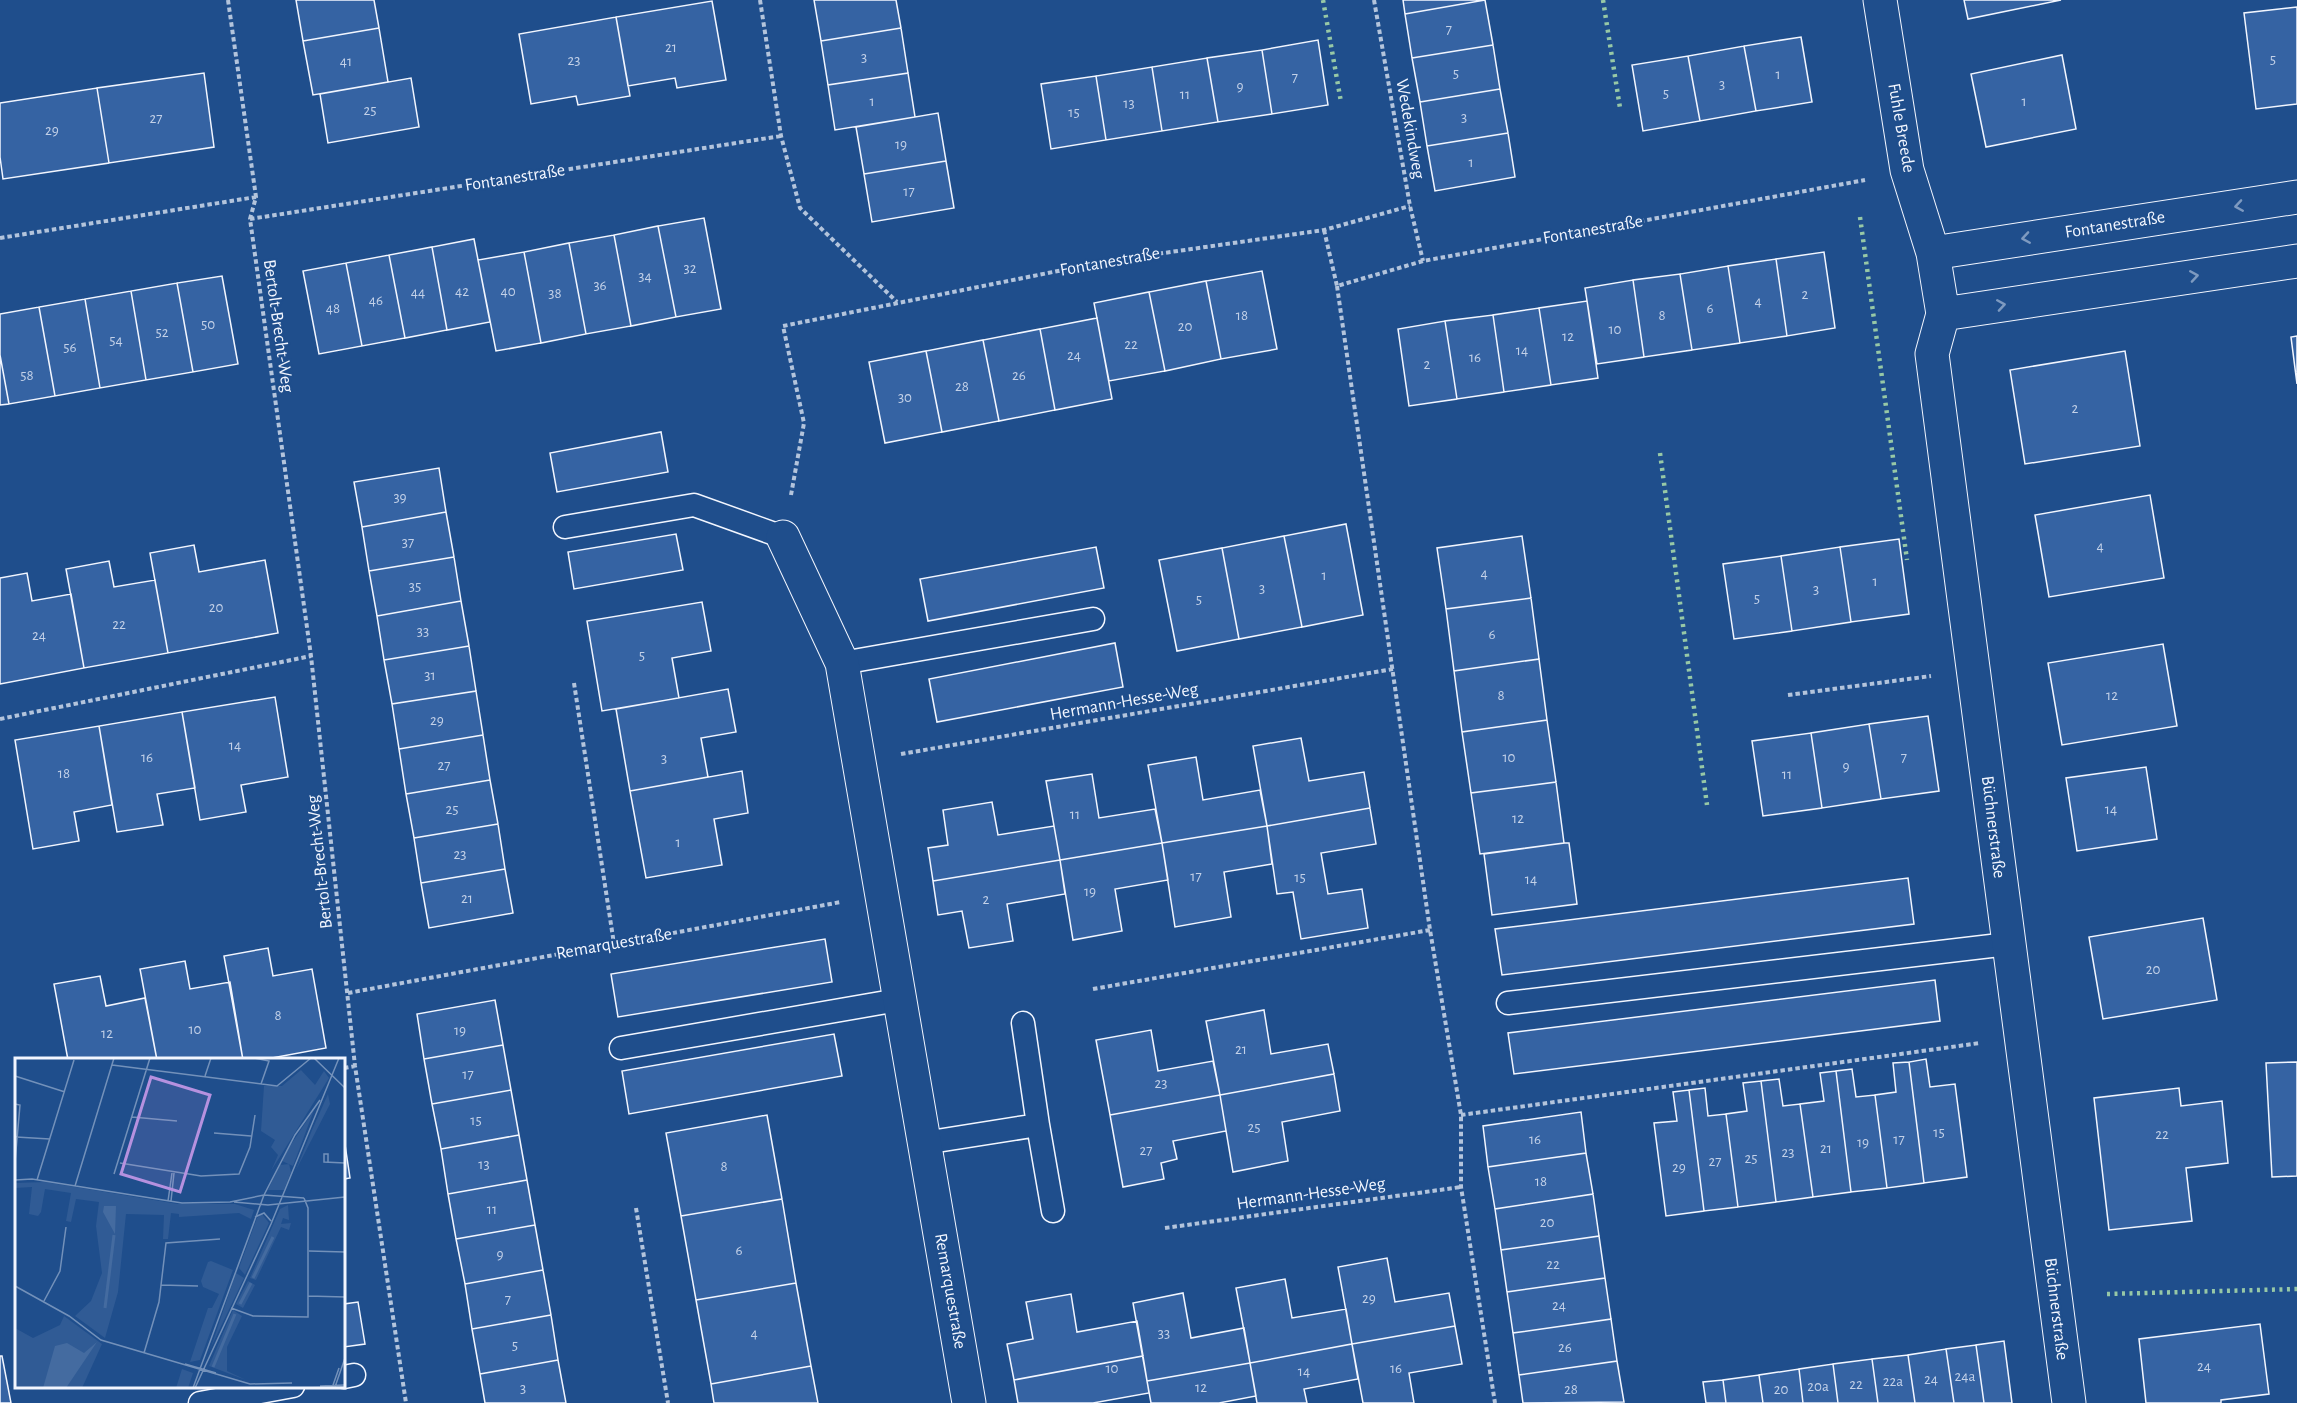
<svg xmlns="http://www.w3.org/2000/svg" width="2297" height="1403" viewBox="0 0 2297 1403" font-family="'Alegreya Sans',sans-serif">
	<style>
		.building { fill: #3563a3; stroke: #f2f6ff; stroke-width: 1.5 }
		.lines { fill: none; stroke-linecap: round; stroke-linejoin: round }
		.service-casing { stroke: #f2f6ff; stroke-width: 25 }
		.minor-casing { stroke: #f2f6ff; stroke-width: 35 }
		.path { stroke: #b3c4dc; stroke-width: 4; stroke-dasharray: 4.5 3; stroke-linecap: butt }
		.service { stroke: #1f4e8c; stroke-width: 22 }
		.minor { stroke: #1f4e8c; stroke-width: 33 }
		.hedge { stroke: #97c8a6; stroke-width: 4.5; stroke-dasharray: 3 4.5; stroke-linecap: butt }
		.oneway { stroke: #7e9ac0 }
		.labels { text-anchor: middle; dominant-baseline: central; stroke-width: 4.5; stroke-linejoin: round; paint-order: stroke }
		.number-label { font-size: 15px; fill: #c3d1e8 }
		.street-label { font-size: 18px; fill: #f2f6ff; stroke: #1f4e8c }
		.inset-river { fill: none; stroke: #446ba0; stroke-width: 3 }
		.inset-road { fill: none; stroke: #7391ba; stroke-width: 1.5 }
		.view { fill: #b691df; fill-opacity: 0.15; stroke: #b691df; stroke-width: 3 }
		.inset-edge { fill: none; stroke: #f2f6ff; stroke-width: 3 }
	</style>
	<rect width="100%" height="100%" fill="#1f4e8c"/>
	<path class="building" d="M296,0H374L379,28L303,41Z
		M814,0H896L901,28L821,41Z
		M1403,0H1485L1405,14Z
		M1485,0L1493,45L1412,58L1405,14Z
		M1964,0H2061L1968,19Z
		M712,1L726,80L677,88L675,78L628,86L616,17Z
		M2297,7V104L2256,109L2244,13Z
		M616,17L630,96L578,105L576,96L531,104L519,34Z
		M379,28L388,82L313,95L303,41Z
		M901,28L908,73L828,85L821,41Z
		M1801,37L1812,102L1756,111L1744,46Z
		M1318,40L1328,105L1272,114L1262,50Z
		M1493,45L1500,89L1420,102L1412,58Z
		M1744,46L1756,111L1700,121L1688,56Z
		M1262,50L1272,114L1218,122L1207,58Z
		M2062,55L2076,129L1986,147L1971,74Z
		M1688,56L1700,121L1643,131L1632,65Z
		M1207,58L1218,122L1162,131L1152,67Z
		M1152,67L1162,131L1106,140L1096,76Z
		M204,73L214,147L109,163L97,88Z
		M908,73L915,117L835,130L828,85Z
		M1096,76L1106,140L1051,149L1041,84Z
		M411,78L419,127L328,143L320,94Z
		M97,88L109,163L3,179L0,157V103Z
		M1500,89L1508,133L1427,146L1420,102Z
		M938,113L946,161L864,174L856,127Z
		M1508,133L1515,177L1435,191L1427,146Z
		M946,161L954,208L872,222L864,174Z
		M704,218L721,309L676,317L658,226Z
		M658,226L676,317L631,326L614,235Z
		M614,235L631,326L586,334L569,243Z
		M474,239L490,322L447,330L432,247Z
		M569,243L586,334L541,343L524,252Z
		M432,247L447,330L405,338L389,255Z
		M524,252L541,343L496,351L478,260Z
		M1824,252L1835,328L1787,336L1776,259Z
		M389,255L405,338L362,346L346,263Z
		M1776,259L1787,336L1740,343L1728,266Z
		M346,263L362,346L319,354L303,271Z
		M1728,266L1740,343L1692,350L1680,274Z
		M1262,271L1277,349L1221,359L1206,281Z
		M1680,274L1692,350L1644,357L1633,280Z
		M222,276L238,364L193,372L177,283Z
		M1633,280L1644,357L1597,364L1585,288Z
		M1206,281L1221,359L1165,371L1149,292Z
		M177,283L193,372L146,380L131,291Z
		M131,291L146,380L100,388L85,299Z
		M1149,292L1165,371L1109,381L1094,303Z
		M85,299L100,388L55,396L39,307Z
		M1587,301L1598,378L1551,385L1539,308Z
		M39,307L55,396L9,404L0,355V314Z
		M1539,308L1551,385L1504,392L1493,315Z
		M1493,315L1504,392L1457,399L1445,321Z
		M1097,318L1112,399L1055,410L1040,329Z
		M1445,321L1457,399L1409,406L1398,329Z
		M1040,329L1055,410L999,421L983,340Z
		M2297,336V384L2291,337Z
		M983,340L999,421L942,432L926,351Z
		M926,351L942,432L885,443L869,362Z
		M2125,351L2140,446L2025,464L2010,370Z
		M0,355L9,404L0,405Z
		M661,432L668,472L557,492L550,453Z
		M439,468L446,512L362,527L354,482Z
		M2150,495L2164,578L2049,597L2035,515Z
		M446,512L454,557L369,571L362,527Z
		M1346,524L1363,615L1302,627L1284,536Z
		M676,534L683,570L574,589L568,552Z
		M1284,536L1302,627L1239,639L1222,548Z
		M1522,536L1531,598L1446,609L1437,548Z
		M1899,539L1909,614L1851,622L1840,547Z
		M194,545L199,572L265,560L278,633L168,653L150,553Z
		M1096,547L1104,588L928,621L920,579Z
		M1840,547L1851,622L1792,631L1781,556Z
		M1222,548L1239,639L1177,651L1159,560Z
		M1781,556L1792,631L1734,639L1723,564Z
		M454,557L461,601L377,616L369,571Z
		M109,561L114,587L155,580L168,653L84,668L66,569Z
		M27,573L32,601L71,594L84,668L0,684V578Z
		M1531,598L1539,659L1454,671L1446,609Z
		M461,601L469,646L384,660L377,616Z
		M702,602L711,651L672,658L679,698L602,711L587,621Z
		M1115,643L1123,687L937,722L929,679Z
		M2163,644L2177,726L2062,745L2048,663Z
		M469,646L476,691L392,704L384,660Z
		M1539,659L1547,720L1462,732L1454,671Z
		M728,689L736,732L701,738L708,777L630,791L616,709Z
		M476,691L483,735L399,749L392,704Z
		M275,697L288,777L241,785L246,812L200,820L182,712Z
		M182,712L195,788L157,794L163,825L117,832L99,726Z
		M1928,716L1939,791L1881,799L1869,724Z
		M1547,720L1556,782L1471,793L1462,732Z
		M1869,724L1881,799L1822,808L1811,733Z
		M99,726L112,805L74,812L79,841L33,849L15,740Z
		M1811,733L1822,808L1763,816L1752,741Z
		M483,735L490,780L406,794L399,749Z
		M1301,738L1309,781L1364,772L1370,808L1267,826L1253,746Z
		M1196,757L1203,800L1260,790L1267,826L1162,843L1148,765Z
		M2146,767L2157,839L2077,851L2066,778Z
		M742,771L748,813L714,819L722,865L646,878L630,791Z
		M1092,774L1099,818L1155,809L1162,843L1060,860L1046,781Z
		M490,780L498,824L414,838L406,794Z
		M1556,782L1564,843L1480,854L1471,793Z
		M992,802L998,835L1054,826L1060,860L933,881L928,848L948,845L943,810Z
		M1370,808L1376,844L1321,853L1328,894L1362,889L1368,928L1301,939L1293,892L1277,894L1267,826Z
		M498,824L505,869L421,883L414,838Z
		M1267,826L1272,864L1224,872L1231,917L1175,927L1162,843Z
		M1162,843L1168,880L1115,889L1122,931L1073,940L1060,860Z
		M1564,843H1569L1577,904L1492,915L1484,854Z
		M1060,860L1065,894L1007,904L1013,941L969,948L962,911L938,915L933,881Z
		M505,869L513,913L429,928L421,883Z
		M1908,878L1914,924L1502,975L1495,929Z
		M2203,918L2217,1000L2103,1019L2089,937Z
		M825,939L832,982L618,1017L611,974Z
		M268,948L273,976L312,969L326,1048L261,1060H243L224,956Z
		M185,961L190,989L230,982L243,1060H157L140,969Z
		M100,976L106,1006L145,998L157,1060H68L54,984Z
		M1935,980L1940,1021L1514,1074L1508,1033Z
		M495,1000L503,1045L424,1059L417,1014Z
		M1264,1010L1271,1054L1328,1044L1334,1074L1220,1095L1206,1021Z
		M1151,1030L1158,1071L1213,1061L1220,1095L1110,1115L1096,1040Z
		M834,1034L842,1076L629,1114L622,1071Z
		M503,1045L511,1090L432,1104L424,1059Z
		M1926,1059L1930,1087L1955,1084L1967,1177L1924,1183L1909,1062Z
		M1909,1062L1924,1183L1887,1188L1875,1095L1896,1092L1893,1063Z
		M2297,1062V1176L2272,1177L2266,1063Z
		M1852,1069L1856,1097L1875,1095L1887,1188L1851,1192L1836,1071Z
		M1836,1071L1851,1192L1813,1197L1800,1104L1824,1101L1820,1073Z
		M1334,1074L1340,1111L1282,1122L1288,1161L1233,1172L1220,1095Z
		M1779,1079L1783,1106L1800,1104L1813,1197L1776,1202L1761,1081Z
		M1761,1081L1776,1202L1738,1207L1726,1114L1747,1111L1743,1083Z
		M1705,1088L1708,1116L1726,1114L1738,1207L1704,1211L1689,1090Z
		M2179,1088L2181,1106L2222,1101L2228,1163L2186,1168L2192,1221L2109,1230L2094,1098Z
		M511,1090L519,1135L441,1149L432,1104Z
		M1689,1090L1704,1211L1666,1216L1654,1123L1677,1121L1673,1092Z
		M1220,1095L1226,1131L1173,1141L1177,1159L1161,1163L1164,1179L1123,1187L1110,1115Z
		M1581,1112L1586,1153L1488,1167L1483,1126Z
		M767,1115L782,1199L681,1216L666,1133Z
		M519,1135L527,1180L448,1194L441,1149Z
		M344,1138L350,1178L344,1179Z
		M1586,1153L1593,1194L1495,1209L1488,1167Z
		M527,1180L535,1225L456,1239L448,1194Z
		M1593,1194L1599,1236L1501,1250L1495,1209Z
		M782,1199L796,1283L696,1300L681,1216Z
		M535,1225L543,1270L465,1284L456,1239Z
		M1599,1236L1605,1278L1507,1292L1501,1250Z
		M1387,1258L1395,1302L1449,1293L1455,1326L1352,1344L1338,1267Z
		M543,1270L551,1315L472,1329L465,1284Z
		M1605,1278L1611,1319L1513,1333L1507,1292Z
		M1285,1279L1292,1318L1346,1309L1352,1344L1250,1363L1236,1288Z
		M796,1283L811,1366L711,1384L696,1300Z
		M1183,1293L1191,1338L1244,1328L1250,1363L1147,1381L1133,1303Z
		M1071,1294L1077,1332L1137,1321L1143,1356L1014,1380L1007,1344L1033,1339L1026,1302Z
		M358,1302L365,1344L344,1347V1304Z
		M551,1315L558,1360L480,1374L472,1329Z
		M1611,1319L1617,1361L1519,1375L1513,1333Z
		M2260,1324L2269,1394L2221,1400V1403H2146L2139,1339Z
		M1455,1326L1462,1364L1409,1373L1414,1403H1363L1352,1344Z
		M2004,1341L2012,1403H1984L1976,1345Z
		M1352,1344L1358,1379L1304,1389L1307,1403H1257L1250,1363Z
		M1976,1345L1984,1403H1954L1946,1349Z
		M1946,1349L1954,1403H1915L1908,1355Z
		M1908,1355L1915,1403H1878L1872,1359Z
		M0,1356H2L11,1403H0Z
		M1143,1356L1149,1393L1093,1403H1018L1014,1380Z
		M1872,1359L1878,1403H1838L1833,1364Z
		M558,1360L566,1403H485L480,1374Z
		M1617,1361L1624,1402L1523,1403L1519,1375Z
		M1250,1363L1256,1396L1219,1403H1151L1147,1381Z
		M1833,1364L1838,1403H1803L1799,1369Z
		M811,1366L818,1403H714L711,1384Z
		M1799,1369L1803,1403H1763L1759,1375Z
		M1759,1375L1763,1403H1726L1723,1380Z
		M1723,1380L1726,1403H1706L1703,1382Z"/>
	<g class="lines">
		<defs>
			<path id="service" d="M565,527L694,505L783,537
				M842,663L1093,619
				M1508,1003L2008,944
				M1023,1023L1038,1125
				M621,1048L898,1000
				M924,1143L1038,1125L1053,1211
				M344,1377L354,1375
				M200,1403L293,1386"/>
			<path id="minor" d="M1880,0L1907,170L1933,253L1943,314L1932,354L2069,1403
				M1933,253L2297,197
				M1943,314L2297,261
				M783,537L842,663L969,1403"/>
		</defs>
		<use href="#service" class="service-casing"/>
		<use href="#minor" class="minor-casing"/>
		<path class="path" d="M228,0L256,197L250,219L311,656L355,1066L406,1403
			M760,0L781,136L800,208L897,302
			M1374,0L1410,206L1423,261
			M250,219L781,136
			M1324,230L1337,286L1423,261L1865,180
			M0,238L256,197
			M1337,286L1430,930L1461,1115V1187L1495,1403
			M791,495L804,423L783,326L1108,261L1324,230L1410,206
			M574,683L614,944
			M1788,695L1931,676
			M0,719L311,656
			M901,754L1393,669
			M1093,989L1430,930
			M348,993L841,902
			M344,1068L355,1066
			M1461,1115L1980,1043
			M636,1208L668,1403
			M1165,1228L1461,1187"/>
		<use href="#service" class="service"/>
		<use href="#minor" class="minor"/>
		<path class="hedge" d="M1323,0L1341,102
			M1603,0L1620,108
			M1860,217L1907,560
			M1660,453L1707,805
			M2107,1294L2297,1289"/>
	</g>
	<defs><path id="oneway-chevron" d="M-2-3.5L2.5 0L-2 3.5" fill="none" stroke-width="1.6" stroke-linecap="round" stroke-linejoin="round" transform="scale(1.5)"/></defs>
	<g class="oneway">
		<use href="#oneway-chevron" transform="translate(2239 206) rotate(171)"/>
		<use href="#oneway-chevron" transform="translate(2026 238) rotate(171)"/>
		<use href="#oneway-chevron" transform="translate(2194 276) rotate(-9)"/>
		<use href="#oneway-chevron" transform="translate(2001 305) rotate(-9)"/>
	</g>
	<g class="labels">
		<g class="number-label">
			<text x="1449" y="29">7</text>
			<text x="671" y="47">21</text>
			<text x="864" y="57">3</text>
			<text x="2273" y="59">5</text>
			<text x="574" y="60">23</text>
			<text x="346" y="61">41</text>
			<text x="1456" y="73">5</text>
			<text x="1778" y="74">1</text>
			<text x="1295" y="77">7</text>
			<text x="1722" y="84">3</text>
			<text x="1240" y="86">9</text>
			<text x="1666" y="93">5</text>
			<text x="1185" y="94">11</text>
			<text x="872" y="101">1</text>
			<text x="2024" y="101">1</text>
			<text x="1129" y="103">13</text>
			<text x="370" y="110">25</text>
			<text x="1074" y="112">15</text>
			<text x="1464" y="117">3</text>
			<text x="156" y="118">27</text>
			<text x="52" y="130">29</text>
			<text x="901" y="144">19</text>
			<text x="1471" y="162">1</text>
			<text x="909" y="191">17</text>
			<text x="690" y="268">32</text>
			<text x="645" y="276">34</text>
			<text x="600" y="285">36</text>
			<text x="462" y="291">42</text>
			<text x="508" y="291">40</text>
			<text x="418" y="292">44</text>
			<text x="555" y="293">38</text>
			<text x="1805" y="294">2</text>
			<text x="376" y="300">46</text>
			<text x="1758" y="301">4</text>
			<text x="333" y="308">48</text>
			<text x="1710" y="308">6</text>
			<text x="1242" y="315">18</text>
			<text x="1662" y="315">8</text>
			<text x="208" y="324">50</text>
			<text x="1185" y="326">20</text>
			<text x="1615" y="329">10</text>
			<text x="162" y="332">52</text>
			<text x="1568" y="336">12</text>
			<text x="116" y="340">54</text>
			<text x="1131" y="344">22</text>
			<text x="70" y="347">56</text>
			<text x="1522" y="350">14</text>
			<text x="1074" y="355">24</text>
			<text x="1475" y="357">16</text>
			<text x="1427" y="364">2</text>
			<text x="27" y="375">58</text>
			<text x="1019" y="375">26</text>
			<text x="962" y="386">28</text>
			<text x="905" y="397">30</text>
			<text x="2075" y="408">2</text>
			<text x="400" y="497">39</text>
			<text x="408" y="542">37</text>
			<text x="2100" y="546">4</text>
			<text x="1484" y="573">4</text>
			<text x="1324" y="575">1</text>
			<text x="1875" y="581">1</text>
			<text x="415" y="586">35</text>
			<text x="1262" y="588">3</text>
			<text x="1816" y="589">3</text>
			<text x="1757" y="598">5</text>
			<text x="1199" y="599">5</text>
			<text x="216" y="607">20</text>
			<text x="119" y="624">22</text>
			<text x="423" y="631">33</text>
			<text x="1492" y="634">6</text>
			<text x="39" y="635">24</text>
			<text x="642" y="655">5</text>
			<text x="430" y="675">31</text>
			<text x="1501" y="695">8</text>
			<text x="2112" y="695">12</text>
			<text x="437" y="720">29</text>
			<text x="235" y="745">14</text>
			<text x="147" y="757">16</text>
			<text x="1509" y="757">10</text>
			<text x="1904" y="757">7</text>
			<text x="664" y="758">3</text>
			<text x="444" y="765">27</text>
			<text x="1846" y="766">9</text>
			<text x="64" y="773">18</text>
			<text x="1787" y="774">11</text>
			<text x="452" y="809">25</text>
			<text x="2111" y="809">14</text>
			<text x="1075" y="814">11</text>
			<text x="1518" y="818">12</text>
			<text x="678" y="842">1</text>
			<text x="460" y="854">23</text>
			<text x="1196" y="876">17</text>
			<text x="1300" y="877">15</text>
			<text x="1531" y="879">14</text>
			<text x="1090" y="891">19</text>
			<text x="467" y="898">21</text>
			<text x="986" y="899">2</text>
			<text x="2153" y="969">20</text>
			<text x="278" y="1015">8</text>
			<text x="195" y="1029">10</text>
			<text x="460" y="1030">19</text>
			<text x="107" y="1033">12</text>
			<text x="1241" y="1049">21</text>
			<text x="468" y="1074">17</text>
			<text x="1161" y="1083">23</text>
			<text x="476" y="1120">15</text>
			<text x="1254" y="1127">25</text>
			<text x="1939" y="1132">15</text>
			<text x="2162" y="1134">22</text>
			<text x="1535" y="1139">16</text>
			<text x="1899" y="1139">17</text>
			<text x="1863" y="1142">19</text>
			<text x="1826" y="1148">21</text>
			<text x="1146" y="1150">27</text>
			<text x="1788" y="1152">23</text>
			<text x="1751" y="1158">25</text>
			<text x="1715" y="1161">27</text>
			<text x="484" y="1164">13</text>
			<text x="724" y="1166">8</text>
			<text x="1679" y="1167">29</text>
			<text x="1541" y="1181">18</text>
			<text x="492" y="1209">11</text>
			<text x="1547" y="1222">20</text>
			<text x="739" y="1250">6</text>
			<text x="500" y="1254">9</text>
			<text x="1553" y="1264">22</text>
			<text x="1369" y="1298">29</text>
			<text x="508" y="1299">7</text>
			<text x="1559" y="1305">24</text>
			<text x="754" y="1333">4</text>
			<text x="1164" y="1333">33</text>
			<text x="515" y="1345">5</text>
			<text x="1565" y="1347">26</text>
			<text x="2204" y="1366">24</text>
			<text x="1112" y="1368">10</text>
			<text x="1396" y="1368">16</text>
			<text x="1304" y="1371">14</text>
			<text x="1965" y="1376">24a</text>
			<text x="1931" y="1379">24</text>
			<text x="1893" y="1381">22a</text>
			<text x="1856" y="1384">22</text>
			<text x="1818" y="1386">20a</text>
			<text x="1201" y="1387">12</text>
			<text x="523" y="1388">3</text>
			<text x="1571" y="1389">28</text>
			<text x="1781" y="1389">20</text>
		</g>
		<g class="street-label">
			<text transform="translate(1901 128) rotate(80)">Fuhle Breede</text>
			<text transform="translate(1410 129) rotate(80)">Wedekindweg</text>
			<text transform="translate(515 178) rotate(-9)">Fontanestraße</text>
			<text transform="translate(2115 225) rotate(-9)">Fontanestraße</text>
			<text transform="translate(1593 230) rotate(-10)">Fontanestraße</text>
			<text transform="translate(1110 262) rotate(-10)">Fontanestraße</text>
			<text transform="translate(278 326) rotate(82)">Bertolt-Brecht-Weg</text>
			<text transform="translate(1124 702) rotate(-10)">Hermann-Hesse-Weg</text>
			<text transform="translate(1993 827) rotate(83)">Büchnerstraße</text>
			<text transform="translate(320 862) rotate(-96)">Bertolt-Brecht-Weg</text>
			<text transform="translate(614 944) rotate(-10)">Remarquestraße</text>
			<text transform="translate(1311 1194) rotate(-8)">Hermann-Hesse-Weg</text>
			<text transform="translate(950 1291) rotate(80)">Remarquestraße</text>
			<text transform="translate(2056 1309) rotate(83)">Büchnerstraße</text>
		</g>
	</g>
	<g transform="translate(15 1058)">
		<rect width="330" height="330" fill="#1f4e8c"/>
		<path d="M286,12L300,27L309,13L314,20L256,113L263,97L256,89L260,82L246,73L249,28H267ZM313,36L315,46L281,112L297,72ZM299,52L278,108L267,103L275,88ZM274,106L276,114L269,132H253L265,107ZM30,124L163,146H220L239,152L236,161L224,155L164,159V156L156,155L153,181H148L149,157L111,156L103,234L90,280L60,258L76,243L87,215L81,168L84,144L61,141L56,164L51,163L56,135L30,131L26,154L23,158L14,156L17,129L0,130V125ZM273,147L274,162L268,160L266,166L276,165L274,172L266,169L241,222L235,220L265,151ZM247,156L254,165L230,217L224,210L242,160ZM196,203L218,212L185,302L175,304L193,250H197L204,236L188,229L186,223L193,204ZM221,215L229,220L189,304L196,289ZM233,223L240,227L228,250L221,246ZM218,252L227,258L212,289V313L231,322L194,308ZM49,258L87,286L67,330H0V270L18,280L45,267ZM167,311L178,315L173,330H161Z" fill="#305b95"/>
		<path d="M89,148H101L100,176L88,154ZM82,284L51,330H28L40,288L52,285L69,295Z" fill="#446ba0"/>
		<path class="inset-river" d="M238,220L258,179M225,246L236,225M90,250L99,177M198,309L220,256"/>
		<path class="inset-road" d="M239,0L254,3L246,26M299,0L330,30M97,7L262,28L296,0M0,18L50,34M190,18L196,0M0,46L5,47L0,104M117,59L162,63M199,75L236,78M1,79L35,81M313,104V96H309V104L330,105M105,105L186,118L224,116L235,89L240,57M99,116L135,0M0,122L17,121L167,145L215,144L249,137L289,140M22,122L59,2M60,128L99,0M153,143L157,115M156,143L159,115M219,144L253,147L330,139M240,159L249,155L256,163M294,193L330,194M146,227L183,228M0,228L54,258L86,282L235,326L277,325M293,238L330,239M29,243L45,213L51,169M216,250L238,258L293,259V150L289,140M129,295L144,244L151,185L205,181M170,306L201,315M305,328L330,327M320,329L330,300M178,330L249,137L280,77L305,42M180,330L256,166L324,0M286,330L330,329M317,330L324,310"/>
		<path class="view" d="M136,19L195,37L165,134L106,116Z"/>
		<rect width="330" height="330" class="inset-edge"/>
	</g>
</svg>
